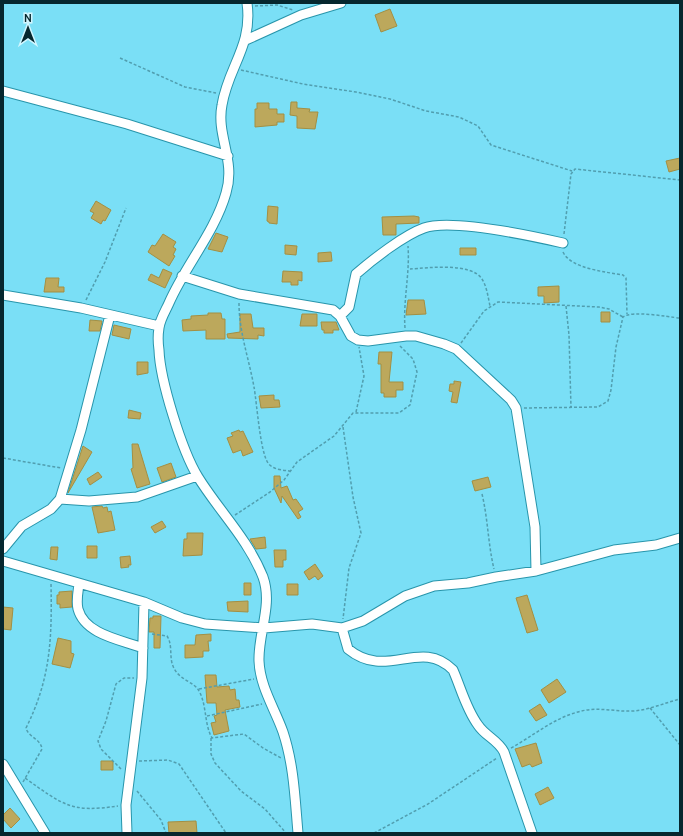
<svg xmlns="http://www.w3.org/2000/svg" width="683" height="836" viewBox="0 0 683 836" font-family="Cabin,sans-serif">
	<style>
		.building { fill: #bca85c; stroke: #a38f43 }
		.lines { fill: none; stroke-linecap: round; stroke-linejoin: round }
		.minor-casing { stroke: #2895ab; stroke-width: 11 }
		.path { stroke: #519eaf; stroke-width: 1.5; stroke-dasharray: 3 2; stroke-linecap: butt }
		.minor { stroke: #fff; stroke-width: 9 }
	</style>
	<rect width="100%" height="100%" fill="#7adff6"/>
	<path class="building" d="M390,9L397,26L381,32L375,15Z
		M291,102H297V108L310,109L309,112H318L315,129L297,128V116L290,115Z
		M257,103H269V109H277V114H284V122H277V125L255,127V109H257Z
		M680,158V169L669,172L666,161Z
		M96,201L111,210L105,221L103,220L101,224L91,218L94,213L90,211Z
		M268,206L278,207L277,224L269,223V222L267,221Z
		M414,216L419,217V223L396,224V235H383L382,217Z
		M216,233L228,237L222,252L208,249Z
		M163,234L176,242L173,247L176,249L173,255L175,256L169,266L148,252L152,245L155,246Z
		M285,245L297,246L296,255L285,254Z
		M460,248H476V255H460Z
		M331,252L332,261L318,262V253Z
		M163,269L172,273L165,288L148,280L151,274L159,278Z
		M283,271L302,272V281L298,280V285H291V282H282Z
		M46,278H59L58,287H64V292H44Z
		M559,286V302L544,303V296H538V287Z
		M408,300H424L426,314L406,315Z
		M601,312H610V322H601Z
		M208,313H221L222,319H225V339H206V330L183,331L182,320L191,319V316L208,315Z
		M240,314H251L253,328H264V336L258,335V339L228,338L227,334L240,332Z
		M302,314H317V326H300Z
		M90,320L102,321L100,331H89Z
		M321,322H336L339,330H333V333H324V330H322Z
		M114,325L131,329L129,339L112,335Z
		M379,352H392L389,382H403V390H396V397H384V393H381V364H378Z
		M137,362H148V373L137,375Z
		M454,381L461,382L457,403L451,402L453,392L449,391L450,384H454Z
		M274,395V400H279L280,407L261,408L259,396Z
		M129,410L141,413L140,419L128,418Z
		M239,430L240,432L243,431L253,452L243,456L241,450L233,453L227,438L233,436L231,433Z
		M132,444H138L150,484L137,488L131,469L133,468Z
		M83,446L92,452L68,493L82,449Z
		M171,463L176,477L162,482L157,468Z
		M98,472L102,477L90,485L87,479Z
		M274,476H280L281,488L287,486L293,500L296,499L303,509L298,512L301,517L298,519L282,496L281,503L274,488Z
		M488,477L491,487L475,491L472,481Z
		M102,506L103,508L107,507L108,512L111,511L115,530L98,533L92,507Z
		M162,521L166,527L155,533L151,527Z
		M187,533H203L202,555L183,556L184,539H187Z
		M265,537L266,548L256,549L250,539Z
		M87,546H97V558H87Z
		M51,547H58L57,560L50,559Z
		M274,550H286V560H283V567H275Z
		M130,556L131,565H128L129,567L121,568L120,557Z
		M315,564L323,576L318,580L315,576L309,580L304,572Z
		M244,583H251V595H244Z
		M287,584H298V595H287Z
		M72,591V607L60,608V604H57V595H59V592Z
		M527,595L538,630L527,633L516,598Z
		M248,601V612L228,611L227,602Z
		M3,607L13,608L11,630L3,629Z
		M153,616H161L160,648H154V632H149L150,618H153Z
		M211,634V641H208L209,651H203V657L185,658V645H195L196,635Z
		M58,638L71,641V653L74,654L70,668L52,664Z
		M205,675H216L217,687L229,686L230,690L235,689L236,700H239L240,707L225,710L229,731L214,735L211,723L216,722L214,716L217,715L216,703H207Z
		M557,679L566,692L549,703L541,690Z
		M540,704L547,715L536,721L529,711Z
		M536,743L542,763L532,767L530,764L522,767L515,749Z
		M101,761H113V770H101Z
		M548,787L554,798L540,805L535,794Z
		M10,808L20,819L11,828L3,819V815Z
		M196,821L197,833H169L168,822Z"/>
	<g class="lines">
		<defs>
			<path id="minor" d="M247,3C253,46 228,67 222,105C216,136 236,160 226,193C215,232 185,266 169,303C166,310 160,319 159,328C158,334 158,343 159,350C160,380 182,451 198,477C219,511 248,539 263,577C273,605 258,633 259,661C260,687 275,709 283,732C294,765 295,799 298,833
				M246,40L301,15L341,3
				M3,91L127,124L228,156
				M182,276L239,294L333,310L340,316L351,336L358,340L368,341L406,336H416L444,344L456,349L511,400L516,408L535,527L536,571
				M3,295L81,308L159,326
				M340,316L349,307L356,274C372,260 404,235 424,228C451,218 532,236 563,243
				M60,499L89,501L137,497L197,476
				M3,549L22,526L51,509L60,499L81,430L110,315
				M3,561L144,602L182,618L205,624L264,628L312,624L342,628L363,621L405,596L434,586L468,583L496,577L536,571L614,550L656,545L680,538
				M79,584C78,592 76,601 78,609C85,635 122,640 143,648
				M342,628L348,649C387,681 420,637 453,670C461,688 466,709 478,725C485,736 498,740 504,752L532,833
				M3,764L45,833
				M127,833L126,805L142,678L144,602"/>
		</defs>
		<use href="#minor" class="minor-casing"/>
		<path class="path" d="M255,6L277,5L293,10
			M120,58L185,87L216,93
			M241,70L303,84L356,92L390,99L426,111L459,117L478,126L491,145L572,171
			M564,234L571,174L575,169L680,180
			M563,252C571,269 607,272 623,275L626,278L627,314
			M410,269C427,268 471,262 482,279C487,287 488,297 490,306
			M86,300L105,262L126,208
			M239,303C239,332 249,359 254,387C257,404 260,451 268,463C273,470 283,470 290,471
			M566,306L569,335L571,408
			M405,328C403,300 410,274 408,246
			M461,343L484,311L498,302L599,307L609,309L623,317
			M524,408L598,407L608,401L611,390L616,347L623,317C633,310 667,317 680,318
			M356,412L364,376L359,347
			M343,427L353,497L361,533L349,568L343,619
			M3,458L61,468
			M482,494C488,519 488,544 494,569
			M235,515L270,492L284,480L297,462L334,436L353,413H399L410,405L417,372L413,359L400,346
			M152,634L167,636C173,645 169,657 173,666C178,680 195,682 199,691C207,705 204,724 212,738L244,734L263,748L281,758
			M199,689L254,679
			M650,708L680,745
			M207,716L262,704
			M211,738V754L215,763L241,791L265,809L286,833
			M511,748C533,736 554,718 578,712C597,706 614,712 633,711C649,710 664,703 680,699
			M139,761L168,760L179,764L226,833
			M121,769L101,749L98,741L106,721L116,684L124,678H134
			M25,778C63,805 71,813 118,806
			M23,782L42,749C41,739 28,737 26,728C51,678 52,638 51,583
			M137,791L161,820L166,833
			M374,833L428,804L497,758"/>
		<use href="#minor" class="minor"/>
	</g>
	<rect width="683" height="836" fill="none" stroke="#06272e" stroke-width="8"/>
	<g transform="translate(28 28)" stroke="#d1f6ff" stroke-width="3" paint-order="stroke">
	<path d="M0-3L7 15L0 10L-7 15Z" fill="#06272e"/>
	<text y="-6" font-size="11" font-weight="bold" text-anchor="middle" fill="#06272e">N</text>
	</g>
</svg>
